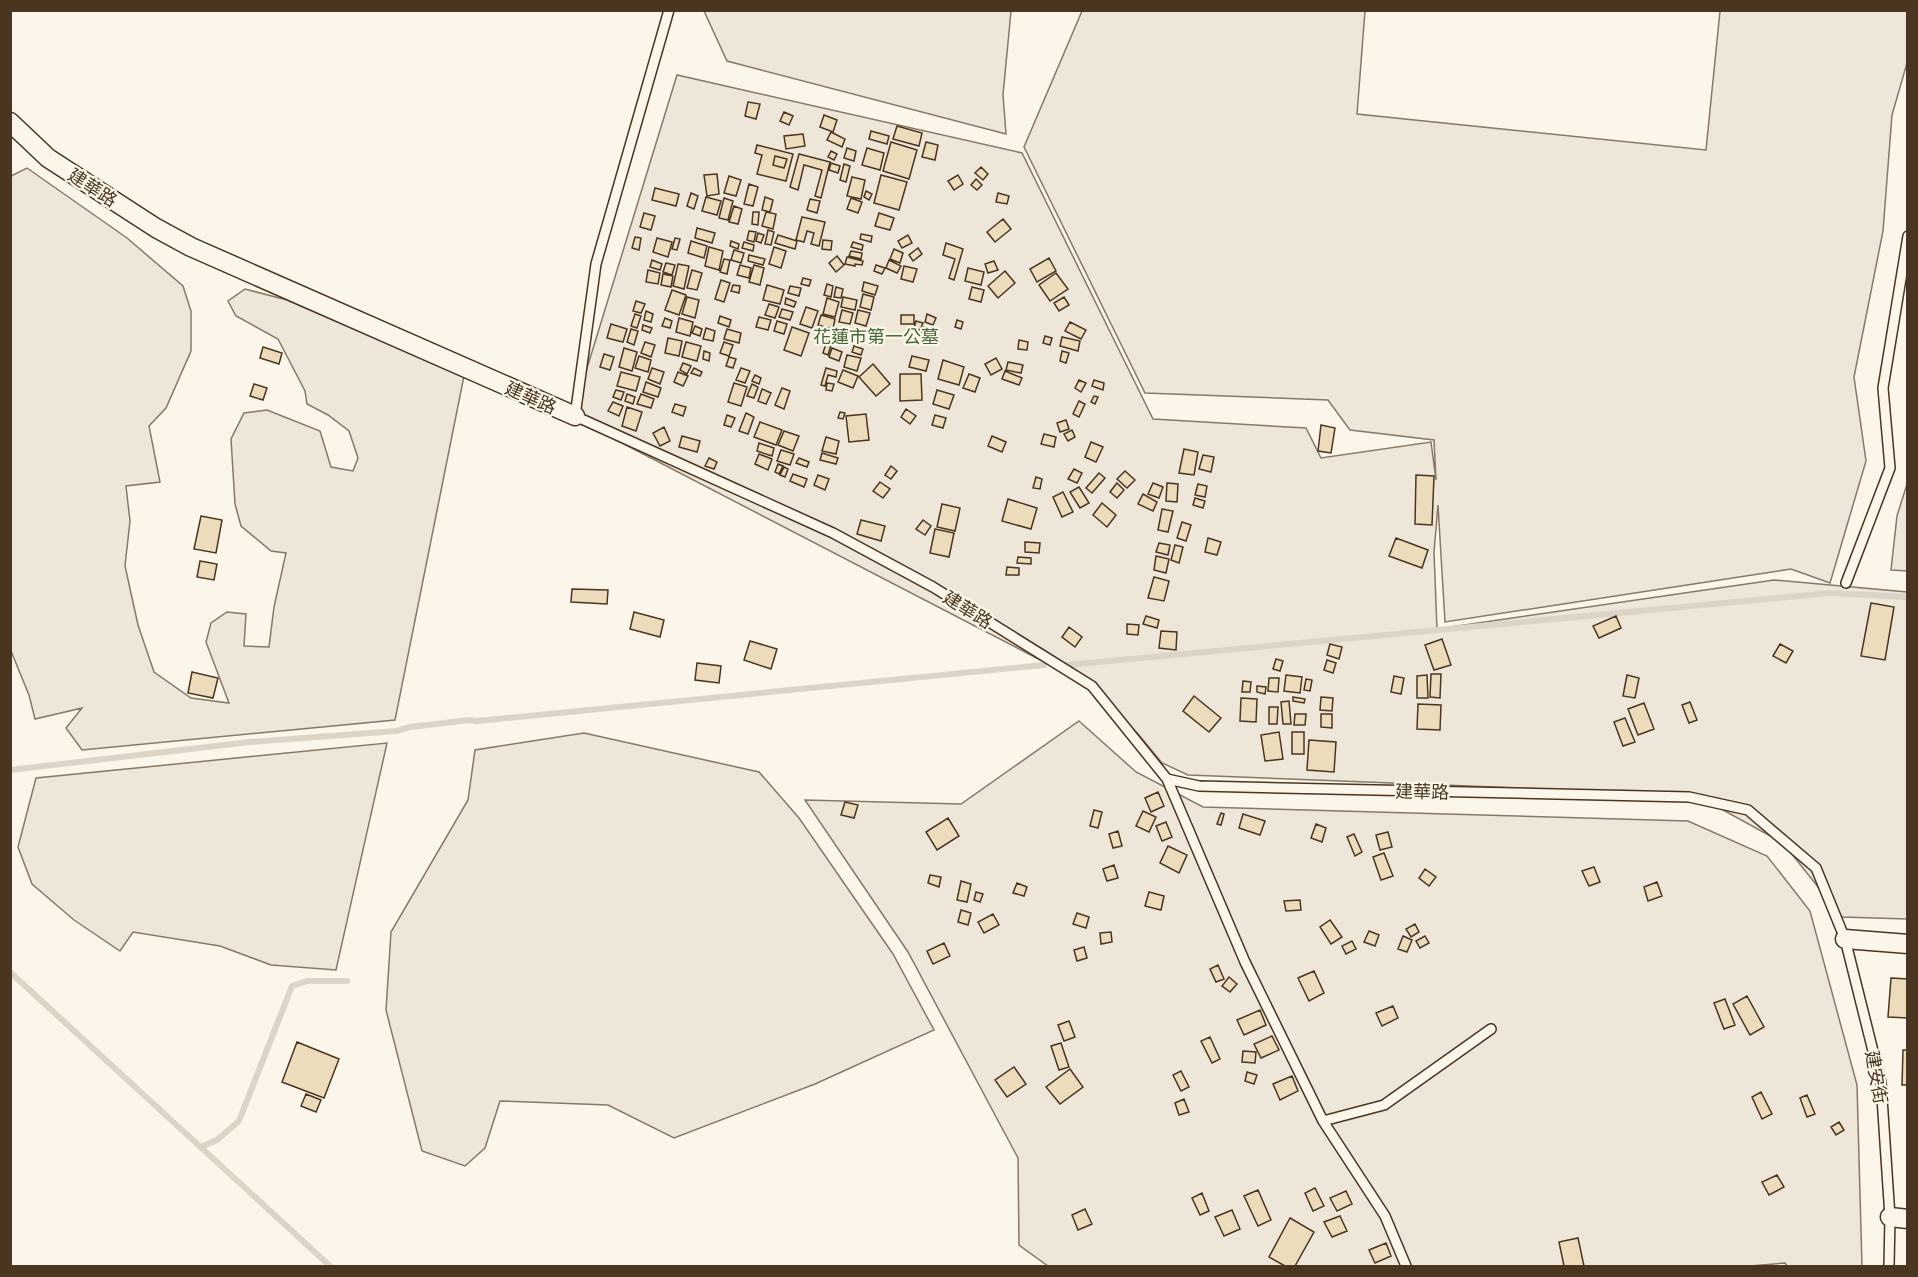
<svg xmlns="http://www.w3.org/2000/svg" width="1918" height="1277" viewBox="0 0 1918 1277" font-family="Ubuntu,'Noto Sans TC',sans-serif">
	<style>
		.green { fill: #ede6d9; stroke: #887966; stroke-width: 1.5 }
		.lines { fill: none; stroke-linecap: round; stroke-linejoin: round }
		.stream { stroke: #dcd4c6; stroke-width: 6 }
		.building { fill: #ecdcbc; stroke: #4a3520; stroke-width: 1.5; fill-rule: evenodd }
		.lane-casing { stroke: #4a3520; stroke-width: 12 }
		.street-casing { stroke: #4a3520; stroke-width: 21 }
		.lane { stroke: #fbf6e9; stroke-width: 9 }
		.street { stroke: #fbf6e9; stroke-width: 18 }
		.labels { text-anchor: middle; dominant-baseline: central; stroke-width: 4.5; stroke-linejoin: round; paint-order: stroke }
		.street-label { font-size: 18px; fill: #4a3520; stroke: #fbf6e9 }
		.park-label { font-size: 18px; fill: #436837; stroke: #fbf6e9 }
	</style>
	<rect width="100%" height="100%" fill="#fbf6e9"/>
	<path class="green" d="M704,11H1011L1003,95L1006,134L727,61Z
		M1082,11H1365L1357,114L1706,150L1720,11H1907V63L1892,115L1883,231L1854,377L1866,461L1830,583L1791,569L1445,622L1438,505L1434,552L1437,629L1774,580L1907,592V919L1842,917L1783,843L1696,795L1188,775L1162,763L1139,735L1077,672L1075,678L572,417L677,75L1022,153L1153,419L1306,428L1321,458L1431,442L1436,480L1434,440L1350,430L1328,400L1145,393L1024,147Z
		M27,168L127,238L183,286L191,311V351L166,408L149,426L160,482L126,486L130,521L125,566L138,625L154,672L191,698L229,703L206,642L211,623L227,612L246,614L244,646L269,647L274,607L286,553L271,551L241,526L235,504L231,439L244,413L267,410L320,431L331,467L353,471L358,458L349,431L328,415L307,404L305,391L278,339L236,316L228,301L245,289L287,300L464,376L395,720L82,750L66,728L82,708L35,719L29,695L11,651V176Z
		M1907,484V571L1891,570L1897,516Z
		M1079,721L1136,772L1203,807L1688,821L1767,856L1810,911L1857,1085L1862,1266H1787L1785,1263L1750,1266H1048L1019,1245L1018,1158L908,952L805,800L961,804Z
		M584,733L759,772L799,818L893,954L934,1030L815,1084L674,1138L608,1105L500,1101L485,1148L465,1166L422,1151L386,1010L391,932L468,800L475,750Z
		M387,743L336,970L271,965L220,946L133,932L120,951L74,920L32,884L18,847L36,778Z"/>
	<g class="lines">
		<path class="stream" d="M1067,665L1830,593L1908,597
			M10,770L250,742L396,731L410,727L470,720L477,721L1044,665
			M10,972L330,1266
			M201,1147L217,1140L239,1121L292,986L307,981H347"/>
	</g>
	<path class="building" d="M748,102L760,104L756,119L745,116Z
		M784,112L793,116L789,125L780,121Z
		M824,115L837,120L833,132L820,127Z
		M897,126L922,133L919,146L893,139Z
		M871,131L889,136L887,144L869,139Z
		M831,132L845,139L842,147L827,140Z
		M803,134L805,146L786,149L784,136Z
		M891,142L917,150L909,179L883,171Z
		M926,142L938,145L935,160L922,157Z
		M757,145L793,154L786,181L757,174L762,155L755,153ZM775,156L787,159L784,168L773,165Z
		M847,148L856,151L854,161L844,158Z
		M867,148L884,153L880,170L862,165Z
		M831,151L837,154L834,160L828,157Z
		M799,154L830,162L821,198L815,196L822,170L804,165L798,190L790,187Z
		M775,156L787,159L784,168L773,165Z
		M831,163L840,166L838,173L829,170Z
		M844,164L850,166L846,182L840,180Z
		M981,167L988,174L983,180L975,173Z
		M717,174L719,194L707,196L704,175Z
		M881,175L907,182L899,210L874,203Z
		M958,175L963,184L954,190L948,181Z
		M729,176L741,180L736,196L724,193Z
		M852,177L865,180L861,199L847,196Z
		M976,179L982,185L977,190L971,185Z
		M749,184L758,187L753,206L744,204Z
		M655,188L679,194L676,206L652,200Z
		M866,191L872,194L869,200L864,197Z
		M691,193L698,196L694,209L687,206Z
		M998,193L1009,196L1007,204L996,202Z
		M706,197L721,201L717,215L702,211Z
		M765,197L773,200L770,212L762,210Z
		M724,198L733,201L728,220L719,218Z
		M851,198L862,202L858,213L847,209Z
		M810,199L820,201L817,213L807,210Z
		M734,206L742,209L738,224L729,222Z
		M753,212H759L758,225L752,224Z
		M766,212L776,214L773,229L762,226Z
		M644,213L655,216L651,230L640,227Z
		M879,213L894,218L890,230L875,226Z
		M802,217L825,222L819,246L811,244L814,233L807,231L804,242L796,240Z
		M1003,219L1011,229L995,242L987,232Z
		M697,228L715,233L712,243L695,238Z
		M768,230L774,232L771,245L765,244Z
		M749,231L756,232L754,242L747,240Z
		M758,233L764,235L761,243L756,241Z
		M861,234L872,236L871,242L860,239Z
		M778,235L797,241L795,249L775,243Z
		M908,235L912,243L902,248L898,241Z
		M635,237L641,238L639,250L632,248Z
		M657,238L672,242L668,257L653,252Z
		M675,238L680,239L677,250L672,249Z
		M823,240L832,241L831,250L822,249Z
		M691,241L707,246L704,258L688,253Z
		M731,241L739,244L738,249L730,246Z
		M744,242L754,245L753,251L742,248Z
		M853,242L863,245L862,250L851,247Z
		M946,243L963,249L954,280L949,278L955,259L943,255Z
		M709,247L723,251L719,270L705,266Z
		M774,247L786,251L781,268L769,264Z
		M918,248L922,254L913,261L909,255Z
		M894,249L903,253L900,263L890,259Z
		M734,250L744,253L741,263L731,260Z
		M851,251L862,253L861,259L849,256Z
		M749,255L765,259L763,265L748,261Z
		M837,256L844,265L836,272L829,263Z
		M847,257L863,261L862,265L855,264V266L845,264Z
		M1049,258L1056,271L1037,282L1030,269Z
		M724,259L730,260L727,274L720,272Z
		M652,260L662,264L660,270L650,267Z
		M889,260L901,266L897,273L886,268Z
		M994,261L998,270L988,273L985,264Z
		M666,263L675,265L672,275L663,272Z
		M678,264L689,266L684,289L673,286Z
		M740,265L751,268L749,278L737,275Z
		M754,265L764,268L760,285L749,282Z
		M876,265L885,268L882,274L874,271Z
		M904,266L917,269L913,282L901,279Z
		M968,268L984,272L981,285L965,281Z
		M648,270L660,273L658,284L646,282Z
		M692,270L702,273L697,290L687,288Z
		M1005,271L1015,283L998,298L988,286Z
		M1056,273L1068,289L1050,301L1039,285Z
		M663,274L673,276L671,287L661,285Z
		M803,278L811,280L809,286L801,284Z
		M721,280L730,283L724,302L715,299Z
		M864,282L878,286L875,295L862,291Z
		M827,284L833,286L831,297L824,295Z
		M733,285L740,286L739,293L731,291Z
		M767,285L784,290L780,304L763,300Z
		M790,286L801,288L799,296L788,293Z
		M836,287L843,289L841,298L834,297Z
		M972,287L984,290L981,302L969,299Z
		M672,290L686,295L679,315L665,310Z
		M863,294L874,297L871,310L860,307Z
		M687,297L699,300L695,318L682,314Z
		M843,297L857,300L855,310L841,307Z
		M1064,297L1069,305L1059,311L1054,303Z
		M786,298L796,302L794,307L785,304Z
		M827,298L839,302L835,317L823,314Z
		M636,301L645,304L641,313L633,311Z
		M769,304L779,307L775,318L765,315Z
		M806,307L818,311L812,328L800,324Z
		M782,309L793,312L790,320L779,317Z
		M842,310L853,313L850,324L839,322Z
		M858,310L870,313L866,326L855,323Z
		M646,311L653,314L651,322L644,320Z
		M635,314L641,316L637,328L631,326Z
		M927,314L936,318L933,325L925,322Z
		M821,315L835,319L833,329L818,325Z
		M901,315H914V324H901Z
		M720,316L731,320L729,327L718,323Z
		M759,317L771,320L768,330L756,327Z
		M665,318L672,321L670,328L662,326Z
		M679,318L693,322L690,336L676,332Z
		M957,320L963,322L961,329L955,327Z
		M777,321L787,324L784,334L774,331Z
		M916,321L923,323L920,330L914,328Z
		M1070,322L1086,330L1081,339L1065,331Z
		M611,324L627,329L623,342L607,338Z
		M643,325L652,328L650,333L642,330Z
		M695,326L702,329L700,336L692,333Z
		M792,327L809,333L801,356L784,350Z
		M924,327L932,330L930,337L921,334Z
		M706,328L715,331L713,341L703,339Z
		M631,329L638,331L634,345L627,342Z
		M727,329L741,333L739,343L724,339Z
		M1045,336L1052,338L1050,345L1043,343Z
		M1062,337L1080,341L1078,351L1060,346Z
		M668,338L682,341L679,356L665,353Z
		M827,340L832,342L828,355L823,353Z
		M1019,340L1028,342L1027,350L1018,349Z
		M645,342L655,345L651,357L641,353Z
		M686,342L701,346L697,361L682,357Z
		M724,342L733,345L729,356L720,353Z
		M854,346L863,349L861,355L852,352Z
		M263,347L282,353L279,364L260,358Z
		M624,348L637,352L632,371L619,367Z
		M832,348L842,352L839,361L829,357Z
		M704,351L710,353L709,361L703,359Z
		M1062,351L1069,353L1066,363L1060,361Z
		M604,354L614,357L610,370L600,367Z
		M847,355L861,358L857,371L844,367Z
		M639,356L651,360L648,372L635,368Z
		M912,356L929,360L926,371L909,367Z
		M729,357L736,359L733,368L726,366Z
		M996,358L1002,369L991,375L985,364Z
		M943,360L964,367L959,385L938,379Z
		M1008,362L1023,365L1021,373L1006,370Z
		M683,363L691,366L687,374L680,370Z
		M873,364L890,384L876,396L859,377Z
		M652,368L664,372L660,384L648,379Z
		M694,368L702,372L700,376L691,373Z
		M741,368L750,371L745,383L736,380Z
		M826,368L837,371L836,377L828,375L825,386L821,385Z
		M843,370L858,376L853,388L838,382Z
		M1005,371L1022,378L1019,385L1002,379Z
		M621,372L640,377L636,391L617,386Z
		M678,372L688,376L683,386L674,382Z
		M900,374H921L922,400L900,401Z
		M969,374L980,378L975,392L963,388Z
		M755,375L761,378L759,384L752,381Z
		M1079,380L1086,383L1081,392L1075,388Z
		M1094,380L1104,383L1103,390L1092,386Z
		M646,382L661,388L658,397L643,392Z
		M734,383L747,387L741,406L728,402Z
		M827,383L834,384L832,391L826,390Z
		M254,384L267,388L263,400L250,396Z
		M752,384L758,387L754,398L747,396Z
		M782,388L790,391L784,409L775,405Z
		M762,389L771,393L766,404L758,401Z
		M616,390L624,392L621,400L613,397Z
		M937,390L954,395L949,409L933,404Z
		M627,394L635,397L633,404L625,401Z
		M641,394L654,399L651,408L637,404Z
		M1094,396L1098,397L1095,404L1091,402Z
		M1079,401L1085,404L1079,417L1073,414Z
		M613,402L623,406L619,416L608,411Z
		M675,404L686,407L683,416L672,412Z
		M627,407L642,412L636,431L622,426Z
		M906,409L916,416L910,424L901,417Z
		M840,412L845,413L843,419L838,418Z
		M746,413L754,417L748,434L739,431Z
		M866,414L869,440L849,442L846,416Z
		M727,415L735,418L731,427L724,425Z
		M935,415L946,418L943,428L932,425Z
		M1066,420L1069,429L1060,432L1057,423Z
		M760,422L782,430L776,445L754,437Z
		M1321,425L1335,428L1331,453L1318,451Z
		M664,427L670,441L660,446L653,433Z
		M1072,430L1075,437L1068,441L1064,434Z
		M784,431L799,436L793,451L778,445Z
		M1044,434L1056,437L1054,447L1041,444Z
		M682,436L700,441L697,452L679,447Z
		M992,436L1006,442L1002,452L988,446Z
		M826,437L839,441L836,454L822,451Z
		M1091,442L1103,447L1096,462L1085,457Z
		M759,443L774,448L772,456L757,451Z
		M1184,449L1198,452L1194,475L1179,473Z
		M781,450L794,454L790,465L777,461Z
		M822,453L838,458L836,464L820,460Z
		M759,454L772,459L768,470L755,464Z
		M1203,455L1214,457L1211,472L1199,469Z
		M709,458L717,462L714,469L705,466Z
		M799,458L809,462L807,467L796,463Z
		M778,464L783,466L779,474L775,472Z
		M891,466L897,471L891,479L885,475Z
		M784,467L788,469L785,477L780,475Z
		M1074,469L1082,473L1077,483L1068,479Z
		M1125,471L1135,480L1127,488L1117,479Z
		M1099,473L1105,478L1092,493L1086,488Z
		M793,474L807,479L804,487L790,481Z
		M818,475L829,479L825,490L814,485Z
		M1416,475L1434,476L1432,525L1415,524Z
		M1036,477L1042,479L1040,489L1033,488Z
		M880,482L890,489L883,498L873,491Z
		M1117,483L1124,490L1117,498L1110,492Z
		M1153,483L1163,487L1159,498L1148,494Z
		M1167,483L1178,484L1177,502L1166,501Z
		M1198,484L1207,486L1205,497L1195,495Z
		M1079,487L1089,503L1080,508L1070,492Z
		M1063,492L1073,512L1062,517L1053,497Z
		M1143,494L1157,502L1153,511L1138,504Z
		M1195,498L1205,501L1203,508L1193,505Z
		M1008,499L1037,508L1031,529L1002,521Z
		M1102,503L1116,515L1107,527L1093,515Z
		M942,504L960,508L955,531L937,527Z
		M1162,509L1173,511L1168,532L1158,530Z
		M201,516L222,520L216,553L194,549Z
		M861,520L885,526L881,541L857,534Z
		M923,520L931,526L925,535L916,529Z
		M1182,522L1191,525L1186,541L1177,538Z
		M935,529L954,533L949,557L930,553Z
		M1208,538L1221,542L1217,555L1205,552Z
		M1396,538L1428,550L1422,568L1389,556Z
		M1025,542L1040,543L1039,553L1025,552Z
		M1159,543L1170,545L1168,555L1156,552Z
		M1175,545L1183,547L1179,563L1171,560Z
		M1156,556L1169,559L1166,573L1154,570Z
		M1018,557L1031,558V564L1017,563Z
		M200,561L217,564L214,580L197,577Z
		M1007,567L1019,568V575H1006Z
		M1154,577L1169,581L1164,601L1148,598Z
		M572,589L608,590L607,604L571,602Z
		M1871,603L1894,607L1885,660L1861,656Z
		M634,612L664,620L660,637L630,629Z
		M1146,616L1159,620L1157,628L1143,624Z
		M1616,616L1621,628L1599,638L1593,626Z
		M1127,624L1139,625L1138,635L1127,634Z
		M1069,627L1082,637L1075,647L1062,637Z
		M1161,631L1177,632L1176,650L1159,648Z
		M1442,639L1451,665L1434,670L1425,645Z
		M750,641L777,649L771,669L744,660Z
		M1330,644L1342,647L1339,659L1327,655Z
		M1780,644L1793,651L1786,663L1773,656Z
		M1276,659L1283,661L1280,671L1273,669Z
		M1327,660L1336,663L1333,673L1324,670Z
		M697,663L721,666L719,683L695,680Z
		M192,672L218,678L213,698L188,693Z
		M1431,674H1441L1440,698L1430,697Z
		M1286,675L1302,677L1300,693L1284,691Z
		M1427,675L1428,698H1417V676Z
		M1627,675L1639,678L1635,698L1623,696Z
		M1394,676L1404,678L1401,694L1391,692Z
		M1269,678H1279L1278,692L1268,691Z
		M1306,679L1312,680L1310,691L1304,690Z
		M1243,681L1251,682L1250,692H1242Z
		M1257,686L1266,687L1265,694L1257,692Z
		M1194,696L1221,718L1209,732L1183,711Z
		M1293,697L1305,699L1304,703L1293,701Z
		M1321,697L1333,698L1332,711L1320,710Z
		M1241,698L1257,699L1256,722L1240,721Z
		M1289,701L1291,724H1283L1281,702Z
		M1690,702L1697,720L1689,723L1682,705Z
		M1644,703L1654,729L1638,735L1628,709Z
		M1418,704L1441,705L1440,730L1417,729Z
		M1269,707H1278L1277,724H1269Z
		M1295,714H1306L1305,725H1294Z
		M1321,714H1332V728L1321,727Z
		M1625,718L1635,742L1623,746L1614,722Z
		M1279,732L1283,759L1265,761L1261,735Z
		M1292,732H1304V754H1292Z
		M1309,740L1336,742L1334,772L1307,770Z
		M1158,792L1164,806L1151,812L1145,798Z
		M845,802L858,805L854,818L841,815Z
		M1094,810L1102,812L1098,828L1090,826Z
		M1143,811L1156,817L1149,832L1136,826Z
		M1221,813L1224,814L1221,825L1217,824Z
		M1243,814L1265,821L1260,835L1239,828Z
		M948,818L959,836L937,850L926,832Z
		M1166,822L1172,837L1162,841L1156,826Z
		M1316,824L1326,828L1322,842L1311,838Z
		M1118,831L1122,846L1113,848L1109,834Z
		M1388,832L1392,847L1380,850L1376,835Z
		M1354,834L1362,852L1355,856L1347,837Z
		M1168,846L1187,855L1179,873L1160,863Z
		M1384,853L1393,876L1381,880L1373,857Z
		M1114,865L1118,878L1107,881L1103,869Z
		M1594,867L1600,882L1589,886L1582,871Z
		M1425,869L1436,877L1429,886L1419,878Z
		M930,875L941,877L939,887L928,883Z
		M961,881L971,884L967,902L957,900Z
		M1657,882L1662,896L1648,901L1644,887Z
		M1017,883L1027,887L1024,896L1013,893Z
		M976,892L983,894L980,902L974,900Z
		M1149,892L1164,896L1161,910L1145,906Z
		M1300,900L1301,910L1286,911L1284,901Z
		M961,910L971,913L968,925L958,922Z
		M1077,913L1089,917L1086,928L1073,924Z
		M993,914L999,925L984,933L978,922Z
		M1330,920L1342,937L1331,944L1320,927Z
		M1415,924L1419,932L1411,937L1406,929Z
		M1369,931L1379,935L1375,946L1364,942Z
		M1111,932L1112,942L1101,944L1100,933Z
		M1403,936L1412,940L1407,952L1398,949Z
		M1425,936L1429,943L1420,948L1416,941Z
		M1352,941L1356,949L1346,954L1342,946Z
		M944,943L950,956L933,964L927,951Z
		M1084,947L1087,958L1077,961L1074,950Z
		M1218,965L1224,979L1216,982L1210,969Z
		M1314,971L1324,993L1309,1001L1298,978Z
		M1229,977L1237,984L1230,992L1222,986Z
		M1891,978L1908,979V1018L1888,1017Z
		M1747,996L1764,1027L1750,1035L1733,1004Z
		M1725,999L1735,1025L1724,1029L1714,1003Z
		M1393,1006L1398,1018L1382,1026L1376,1013Z
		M1260,1010L1266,1025L1244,1035L1237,1020Z
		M1069,1021L1075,1037L1064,1041L1058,1025Z
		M1272,1036L1279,1050L1261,1058L1254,1044Z
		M1210,1037L1220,1059L1212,1063L1201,1041Z
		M297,1042L339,1059L324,1098L282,1082Z
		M1061,1043L1069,1067L1059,1070L1051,1046Z
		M1903,1050H1908V1085H1902Z
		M1243,1051L1256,1052L1255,1063L1242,1062Z
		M1014,1067L1026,1084L1007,1097L995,1080Z
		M1070,1069L1083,1087L1060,1104L1046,1087Z
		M1181,1071L1189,1087L1181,1091L1173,1075Z
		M1247,1072L1257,1075L1254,1084L1245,1081Z
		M1292,1076L1298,1091L1280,1100L1273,1084Z
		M1761,1092L1772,1114L1762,1119L1752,1097Z
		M306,1094L321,1100L316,1112L301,1106Z
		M1807,1095L1815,1114L1807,1117L1800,1098Z
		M1184,1099L1189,1112L1179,1115L1175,1103Z
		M1839,1122L1844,1130L1836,1135L1831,1127Z
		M1777,1175L1784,1187L1769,1195L1762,1182Z
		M1315,1188L1324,1206L1313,1211L1305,1193Z
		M1258,1190L1271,1220L1258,1226L1244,1196Z
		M1346,1191L1352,1204L1337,1211L1330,1198Z
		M1202,1193L1209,1211L1200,1215L1192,1198Z
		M1085,1209L1092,1224L1078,1230L1072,1215Z
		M1232,1210L1240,1229L1224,1236L1215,1217Z
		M1340,1216L1347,1231L1332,1237L1324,1222Z
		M1290,1218L1314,1232L1295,1266H1285L1269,1257Z
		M1578,1238L1584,1266H1564L1559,1242Z
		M1386,1243L1391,1256L1375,1263L1369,1250Z"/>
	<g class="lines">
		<defs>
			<path id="lane" d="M669,10L596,264L575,416L833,533L933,587L1092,686L1167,779L1199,786L1241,787L1689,797L1748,810L1816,868L1845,939L1881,1083L1890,1217L1889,1266
				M1846,583L1890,468L1883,388L1908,236
				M1167,779L1245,962L1323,1121L1385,1216L1406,1266
				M1323,1121L1384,1105L1491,1029"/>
			<path id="street" d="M10,122L48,158L156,228L191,247L575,416
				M1845,939L1908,944
				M1890,1217L1908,1219"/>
		</defs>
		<use href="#lane" class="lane-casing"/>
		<use href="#street" class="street-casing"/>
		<use href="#lane" class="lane"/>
		<use href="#street" class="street"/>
	</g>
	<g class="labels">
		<g class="street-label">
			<text transform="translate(93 187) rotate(33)">建華路</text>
			<text transform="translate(531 397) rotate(24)">建華路</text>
			<text transform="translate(968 609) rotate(32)">建華路</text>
			<text transform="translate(1422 791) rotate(1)">建華路</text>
			<text transform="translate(1877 1077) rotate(80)">建安街</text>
		</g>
		<g class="park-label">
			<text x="876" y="336">花蓮市第一公墓</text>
		</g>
	</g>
	<rect width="1918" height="1277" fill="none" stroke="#4a3520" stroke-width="24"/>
</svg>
